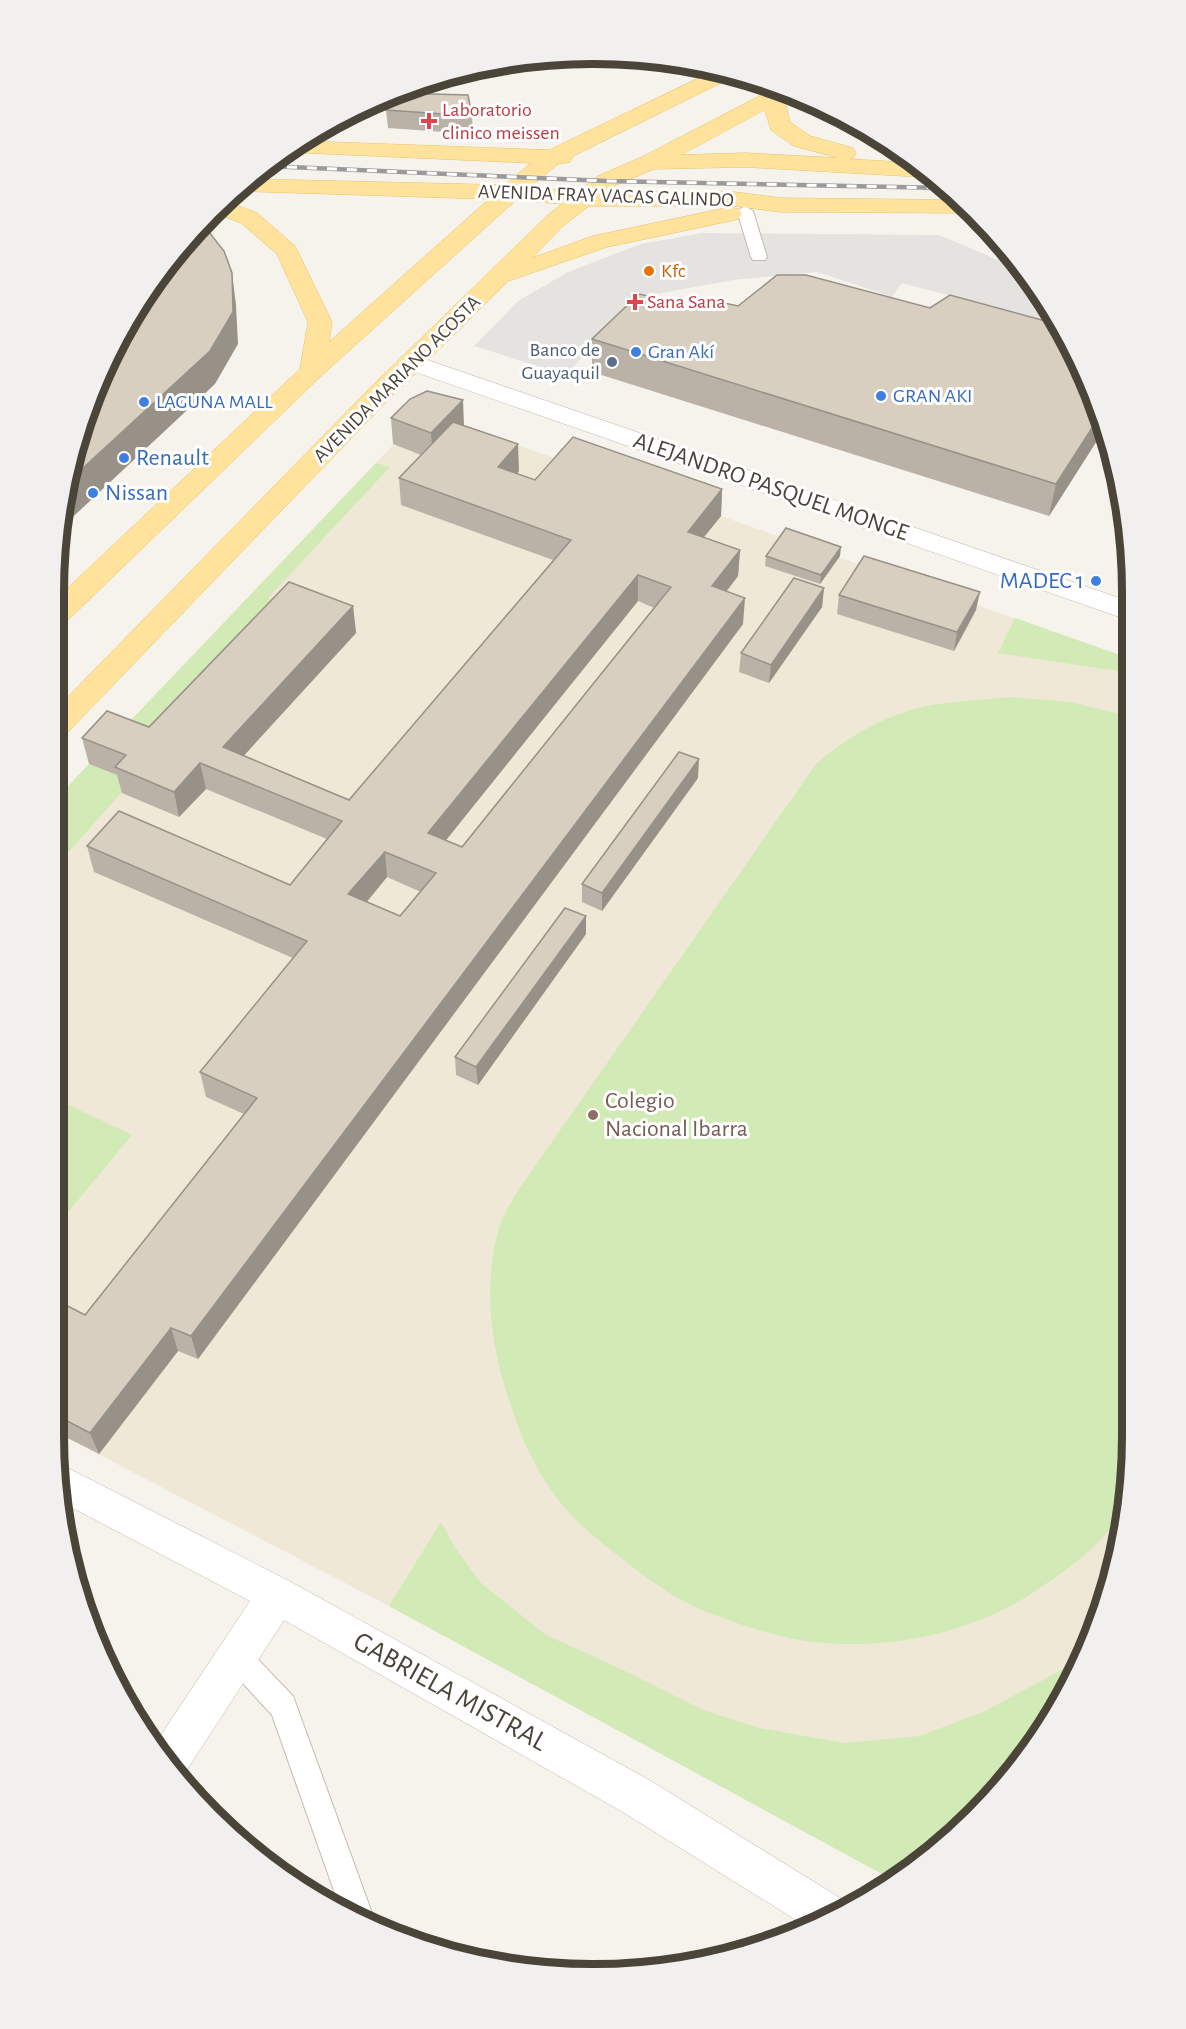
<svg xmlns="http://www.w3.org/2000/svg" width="1186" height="2029" viewBox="0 0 1186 2029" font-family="'Alegreya Sans',sans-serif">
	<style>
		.education { fill: #efe8d6 }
		.green { fill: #d2eab5 }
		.parking { fill: #e5e3e0 }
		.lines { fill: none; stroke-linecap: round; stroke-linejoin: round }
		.lane-casing { stroke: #c2bbae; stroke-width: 2 }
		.street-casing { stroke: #c2bbae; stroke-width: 1 }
		.primary-casing { stroke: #e6c16a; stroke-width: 1 }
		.lane { fill: #fff; fill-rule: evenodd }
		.street { fill: #fff; fill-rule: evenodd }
		.primary { fill: #ffe39c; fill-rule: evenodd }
		.rail-casing { stroke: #9a9a9a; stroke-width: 4.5 }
		.rail { stroke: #fff; stroke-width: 3; stroke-dasharray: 10; stroke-linecap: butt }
		.wall { fill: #bab2a6; fill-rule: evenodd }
		.shaded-wall { fill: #979187 }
		.building { fill: #d8cfc1; stroke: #979187; stroke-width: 1.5; fill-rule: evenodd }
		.health-dot { fill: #e0444e; stroke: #fff; stroke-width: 2 }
		.food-dot { fill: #e8710a; stroke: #fff; stroke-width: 2 }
		.shop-dot { fill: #3f7fe0; stroke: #fff; stroke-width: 2 }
		.service-dot { fill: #5c6f8a; stroke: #fff; stroke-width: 2 }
		.education-dot { fill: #8d6e63; stroke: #fff; stroke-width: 2 }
		.labels { text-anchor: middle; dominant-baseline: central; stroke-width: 6; stroke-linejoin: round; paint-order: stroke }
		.far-health-label { font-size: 20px; fill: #be3a42; stroke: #fff; text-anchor: start }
		.far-street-label { font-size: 20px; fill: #4b4439; stroke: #fff }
		.far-food-label { font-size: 20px; fill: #c56008; stroke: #fff; text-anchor: start }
		.far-service-label { font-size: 20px; fill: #4e5e75; stroke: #fff; text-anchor: end }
		.far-shop-label { font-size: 20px; fill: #366cbe; stroke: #fff; text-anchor: start }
		.shop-label { font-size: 24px; fill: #366cbe; stroke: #fff; text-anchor: start }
		.street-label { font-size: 24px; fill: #4b4439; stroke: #fff }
		.education-label { font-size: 24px; fill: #785e54; stroke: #fff; text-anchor: start }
		.near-street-label { font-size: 28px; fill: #4b4439; stroke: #fff }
		.rim { fill: none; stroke: #4b4439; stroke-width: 8 }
	</style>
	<rect width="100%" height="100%" fill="#f6f3ec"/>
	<path class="education" d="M451,422L1131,659V1472L1103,1610L1041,1735L921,1863L893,1880L389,1606L54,1431L55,800L412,425Z"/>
	<path class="green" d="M376,463L390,467L268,598L293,608L155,753L114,738Z
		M1015,618L1131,659V673L998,653Z
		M1010,697L1071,702L1131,717V1472C1129,1482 1128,1497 1124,1507C1108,1540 1074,1565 1044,1585C981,1631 893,1651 815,1642C782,1639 733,1623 702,1610C673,1598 645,1577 620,1557C599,1541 576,1523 560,1502C533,1468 517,1428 505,1387C489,1336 484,1277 500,1225C504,1213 512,1201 519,1189L816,764C848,736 889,713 931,705C956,701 984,700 1010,697Z
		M89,764L132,781L55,867V800Z
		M54,1098L132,1135L54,1229Z
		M441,1522L456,1549L481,1583L546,1635L621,1669L703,1710L759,1728L844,1743L920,1736L985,1711L1058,1672L1081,1655L1041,1735L921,1863L893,1880L389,1606Z"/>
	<path class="parking" d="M702,233L939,235L1017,268L1060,325L902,283L892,297L817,272L733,280L656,294L610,326L566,375L474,346L518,301L568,272L641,244Z"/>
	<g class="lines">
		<defs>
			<path id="lane" d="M745,206L753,211L767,257L765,260H753L751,257L737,211Z
				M236,1643L246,1647L293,1696L372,1913L370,1919L339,1905L272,1715L226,1665L222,1656L226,1647Z"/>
			<path id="street" d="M410,354L1131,602V621L401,367L397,362L401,357Z
				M62,1465L291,1582L651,1781L845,1901L848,1906L809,1928L621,1811L284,1620L181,1779L165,1764L155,1744L250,1601L65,1504L59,1466Z"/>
			<path id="primary" d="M716,70L735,76L573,156L570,162L558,164L530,187L578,192L598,176L642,157L775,88L796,94L786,106L790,122L810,136L853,148L856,153L853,158L849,159L914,163L930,175L923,177L745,167L654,169L614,186L606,192H734L781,198L959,200L975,213L781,212L734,206H589L564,225L532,258L593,236L730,207L738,209L742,214L738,219L730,221L607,247L508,281L389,399L65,735L55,738V710L371,387L548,215L562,204L516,200L321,376L65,623L55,626V600L300,369L308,322L277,254L241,223L212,212L226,201L257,213L295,246L332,322L329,342L489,199L237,191L252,179L505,185L531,163L285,152L302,141L549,150ZM765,110L771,130L794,146L839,158L745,153L681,155Z"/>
		</defs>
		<use href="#lane" class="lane-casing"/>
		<use href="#street" class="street-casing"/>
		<use href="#primary" class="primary-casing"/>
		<use href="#lane" class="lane"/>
		<use href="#street" class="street"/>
		<use href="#primary" class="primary"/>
		<defs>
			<path id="rail" d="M267,166L606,181L946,188"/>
		</defs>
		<use href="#rail" class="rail-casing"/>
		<use href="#rail" class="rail"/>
	</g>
	<path class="wall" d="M386,110L472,116L473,134L388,128Z
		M357,111L354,122H336Z
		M738,306L930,308L1104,420L1105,428L1049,516L592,372V339L703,309Z
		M391,418L464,426L519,471L517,474L535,480L722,489L721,516L704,537L740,550L738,576L727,591L743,624L198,1359L178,1351L99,1454L54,1431V1299L85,1315L244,1114L206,1097L200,1072L293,958L94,872L87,846L290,885L327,839L206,789L179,817L122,793L117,775L89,764L82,738L149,727L353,606L356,633L243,756L349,800L553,560L401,505L399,478L421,455L393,444ZM638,601L654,608L462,847L445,840ZM387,877L421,892L400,916L367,902Z
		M766,556H840L820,584L765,566Z
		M824,588L822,607L769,683L739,672L741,653Z
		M839,595L976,610L954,651L837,614Z
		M698,778L602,911L582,902V884Z
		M586,934L478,1085L456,1075L455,1057Z"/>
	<path class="shaded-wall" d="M357,111L354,122L353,113Z
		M232,273L236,305L238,344L215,384L61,528L71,479Z
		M463,400L464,426L433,459L431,433Z
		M1101,414L1104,420L1105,428L1049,516L1056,484Z
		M518,444L519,471L499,494L498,467Z
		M722,489L721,516L687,558L688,532Z
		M841,547L840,556L820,584L821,575Z
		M740,550L738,576L710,612L712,586Z
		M638,575V601L431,859L428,833Z
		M824,588L822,607L769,683L771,665Z
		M980,592L976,610L954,651L957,632Z
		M745,598L743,624L198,1359L191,1336Z
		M353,606L356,633L228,773L223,747Z
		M699,759L698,778L602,911V893Z
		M200,763L206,789L179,817L174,792Z
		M385,852L387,877L352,919L348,894Z
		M586,916V934L478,1085L476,1067Z
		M171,1328L178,1351L99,1454L90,1433Z"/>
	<path class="building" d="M395,93L468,95L472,116L386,110V95Z
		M202,224L205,227L224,251L232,273L233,312L210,351L71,479L83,419L145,294Z
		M777,275H806L930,308L950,295L1060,325L1101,414L1056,484L592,339L639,294L703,309L715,301L738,306Z
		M427,391L463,400L431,433L391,418L410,399Z
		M453,422L518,444L498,467L535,480L573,437L722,489L688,532L740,550L712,586L745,598L191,1336L171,1328L90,1433L54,1414V1299L85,1315L257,1098L200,1072L307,941L87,846L119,811L290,885L342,821L200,763L174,792L115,767L126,755L82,738L107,711L149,727L289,582L353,606L223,747L349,800L571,540L399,478ZM638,575L671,587L462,847L428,833ZM385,852L436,873L400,916L348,894Z
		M786,528L841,547L821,575L766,556Z
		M864,556L980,592L957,632L839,595Z
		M794,578L824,588L771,665L741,653Z
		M679,752L699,759L602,893L582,884Z
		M565,908L586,916L476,1067L455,1057Z"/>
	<g class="health-dot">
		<path d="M426 112h6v6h6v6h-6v6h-6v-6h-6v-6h6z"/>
		<path d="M632 293h6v6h6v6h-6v6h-6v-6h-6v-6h6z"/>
	</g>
	<circle class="food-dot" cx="649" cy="271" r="6"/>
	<g class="shop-dot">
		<circle cx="636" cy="352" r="6"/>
		<circle cx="881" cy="396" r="6"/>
		<circle cx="144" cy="402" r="6"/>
		<circle cx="124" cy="458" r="6"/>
		<circle cx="93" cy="493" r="6"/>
		<circle cx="1096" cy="581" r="6"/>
	</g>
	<circle class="service-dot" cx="612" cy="362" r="6"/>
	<circle class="education-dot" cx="593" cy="1115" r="6"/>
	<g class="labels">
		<g class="far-health-label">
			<text x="442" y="110">Laboratorio<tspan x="442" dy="23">clinico meissen</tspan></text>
			<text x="647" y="302">Sana Sana</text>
		</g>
		<g class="far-street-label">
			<text transform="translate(606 196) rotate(2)">AVENIDA FRAY VACAS GALINDO</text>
			<text transform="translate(397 379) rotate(-45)">AVENIDA MARIANO ACOSTA</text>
		</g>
		<g class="far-food-label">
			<text x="661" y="271">Kfc</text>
		</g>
		<g class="far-service-label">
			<text x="600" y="350">Banco de<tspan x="600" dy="23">Guayaquil</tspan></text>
		</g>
		<g class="far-shop-label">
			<text x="648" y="352">Gran Akí</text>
			<text x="893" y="396">GRAN AKI</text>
			<text x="156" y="402">LAGUNA MALL</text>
		</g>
		<g class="shop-label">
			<text x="136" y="458">Renault</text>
			<text x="105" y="493">Nissan</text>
			<text x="1084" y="581" text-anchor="end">MADEC 1</text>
		</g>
		<g class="street-label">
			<text transform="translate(771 487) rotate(19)">ALEJANDRO PASQUEL MONGE</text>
		</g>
		<g class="education-label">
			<text x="605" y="1101">Colegio<tspan x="605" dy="28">Nacional Ibarra</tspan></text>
		</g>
		<g class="near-street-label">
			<text transform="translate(450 1692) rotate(29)">GABRIELA MISTRAL</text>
		</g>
	</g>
	<path d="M0 0H1186V2029H0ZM592 64H594A528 528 0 0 1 1122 592V1436A528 528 0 0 1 594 1964H592A528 528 0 0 1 64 1436V592A528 528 0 0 1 592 64Z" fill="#f1f0ef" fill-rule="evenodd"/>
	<path class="rim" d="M592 64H594A528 528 0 0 1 1122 592V1436A528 528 0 0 1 594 1964H592A528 528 0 0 1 64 1436V592A528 528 0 0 1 592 64Z"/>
</svg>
